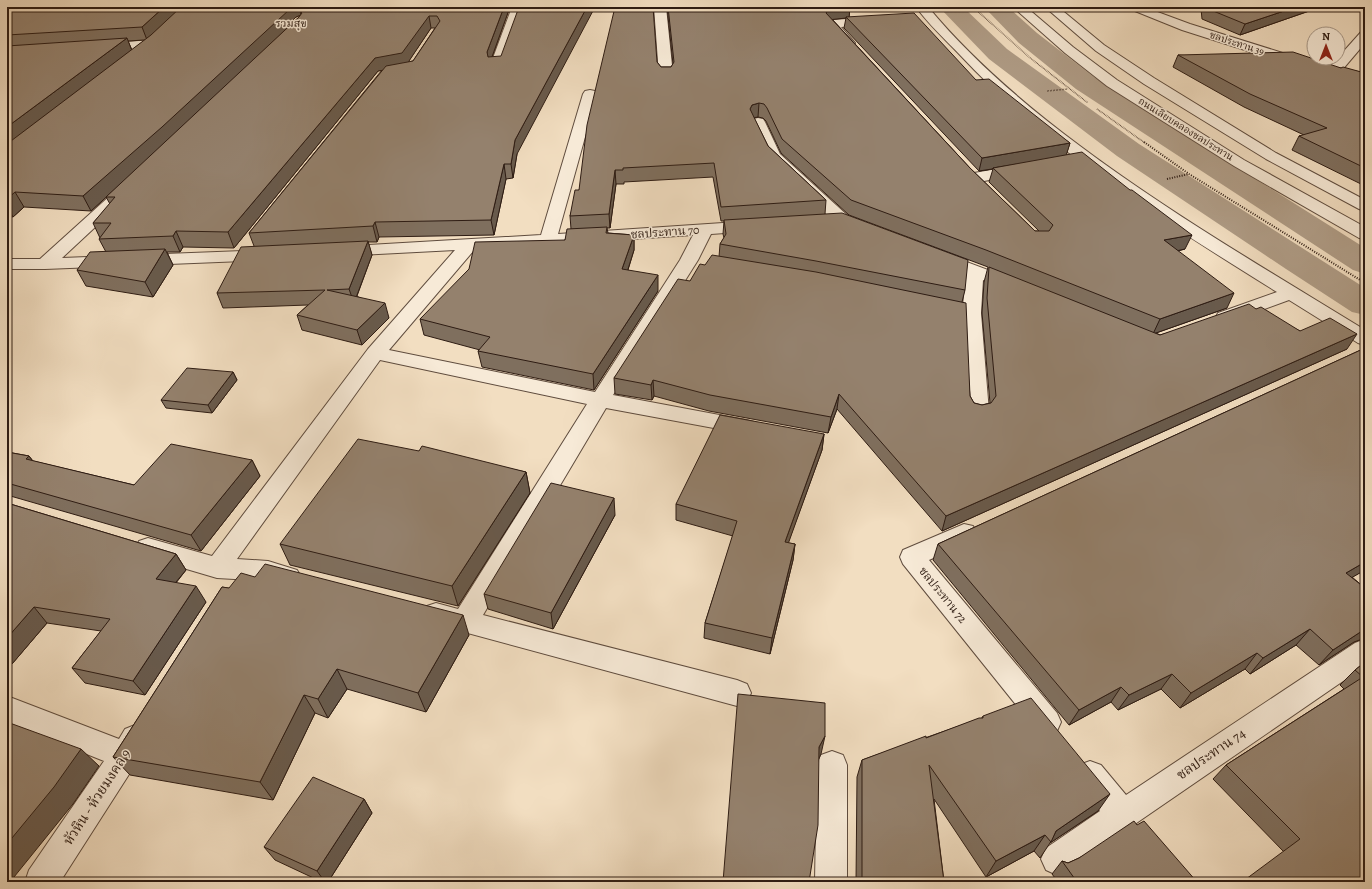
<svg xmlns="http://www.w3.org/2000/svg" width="1372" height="889" viewBox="0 0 1372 889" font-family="Alegreya,'Noto Serif Thai',serif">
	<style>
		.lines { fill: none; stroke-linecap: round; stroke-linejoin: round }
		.canal { fill: #af9c86; fill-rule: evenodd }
		.minor-casing { stroke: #5f4c3e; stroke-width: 2 }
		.path-far1 { stroke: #2e1c13; stroke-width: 1.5; stroke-dasharray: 0.5 1; stroke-linecap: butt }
		.path { stroke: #2e1c13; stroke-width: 2; stroke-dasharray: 1 1.5; stroke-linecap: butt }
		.minor { fill: #f7ead7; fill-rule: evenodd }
		.wall { fill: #7f6f5e; stroke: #2e1c13; fill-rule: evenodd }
		.shaded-wall { fill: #685a4c; stroke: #2e1c13 }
		.building { fill: #94816d; stroke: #2e1c13 }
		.labels { text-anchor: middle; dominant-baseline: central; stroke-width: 3; stroke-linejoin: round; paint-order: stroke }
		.far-street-label { font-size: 10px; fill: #2e1c13; stroke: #f7ead7 }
		.far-neighbourhood-label { font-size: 11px; fill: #2e1c13; stroke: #f7ead7 }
		.street-label { font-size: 12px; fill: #2e1c13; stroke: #f7ead7 }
		.near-street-label { font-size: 14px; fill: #2e1c13; stroke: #f7ead7 }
	</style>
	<rect width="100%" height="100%" fill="#f2dec1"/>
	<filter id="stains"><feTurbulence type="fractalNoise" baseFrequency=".005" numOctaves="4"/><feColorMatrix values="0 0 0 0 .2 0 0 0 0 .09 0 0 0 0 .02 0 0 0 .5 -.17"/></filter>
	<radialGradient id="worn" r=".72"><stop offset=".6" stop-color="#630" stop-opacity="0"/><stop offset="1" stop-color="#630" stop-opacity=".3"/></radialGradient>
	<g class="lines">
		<path class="canal" d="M939,7H963L1007,49L1139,144L1365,288V315L1352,312L1286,269L1117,156L989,59Z
			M984,7H1008L1037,33L1094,77L1365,248V274L1353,270L1076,89L1019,43Z"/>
		<defs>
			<path id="minor" d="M512,7H524L502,66L501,69H491L490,66Z
				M654,7H666L673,75L671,78H661L659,75Z
				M916,7H928C972,60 1025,105 1080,146C1171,214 1269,271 1365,330V345L1358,343L1289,300L1232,321L1225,323L1218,321L1216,317L1218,313L1277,292C1166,223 1051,152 961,56C946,40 929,25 916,7Z
				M1013,7H1026L1073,47L1117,80L1244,160L1365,227V239L1359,238L1234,166L1107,86L1065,53Z
				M1045,7H1058L1104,45L1154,78L1276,153L1365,200V211L1359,209L1266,159L1144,84L1096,51Z
				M1128,7H1144L1190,24L1302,59L1303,62L1302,65H1292L1182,30L1130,9Z
				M876,17L880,18L882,21L880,24L841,27L855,43L853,46H845L826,24L828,21L832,20Z
				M1365,31V43L1337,76H1327L1325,73L1327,70L1361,32Z
				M151,40L155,41L157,44L155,47L100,52L96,51L94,48L96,45L100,44Z
				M590,90L595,91L597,94L558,234L753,221L759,222L761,226L759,230L753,231L711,234L698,260L613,395L746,420L754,422L757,427L754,432L746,434L606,408L483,615L737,680L747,684L751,693L747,702L737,706L427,622L423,614L427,606L436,603L458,609L587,404L380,360L237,559L268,561L297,570L301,577L297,584L288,587L268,581L217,578L139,555L136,548L139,541L148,538L212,556L368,349L455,250L340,256L334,255L331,251L334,247L541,235L583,94L585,91ZM693,235L680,260L595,392L389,350L475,249Z
				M758,118L763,119L765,122L780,154L848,216L850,220L848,224L842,225L836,224L768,159L751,122L753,119Z
				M1020,165L1025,167L1028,170L1025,173L974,183L968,181L966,178L968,175L974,173Z
				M129,182L135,184L137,187L135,190L62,258L266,250L272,251L275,255L272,259L266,260L45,269H7V259H40L123,184Z
				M940,252L1020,282L1023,286L1020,290L1014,291L1008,290L983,280L981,313L989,412L986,417L978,419L970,417L967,412L963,317L929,310L927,306L929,302L936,300L963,306L966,273L934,261L931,257L934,253Z
				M964,524L973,526L976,533L973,540L929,560L1057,713L1061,722L1057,731L1047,735L1037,731L903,564L900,557L903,550Z
				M1365,639V666L1068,870L1057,875L1046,870L1041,859L1046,848L1100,811L1079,785L1075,775L1079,765L1090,761L1101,765L1126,795L1355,643Z
				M7,696L119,739L125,729L135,725L145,729L150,739L135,765L60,882H25L29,870L104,761L7,722Z
				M832,751L843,755L847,765V882H815L817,765L821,755Z"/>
		</defs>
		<use href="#minor" class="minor-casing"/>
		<path class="path-far1" d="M973,7L1029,57L1088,103
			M1047,91L1068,89
			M1097,109L1145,143"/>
		<path class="path" d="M1144,142L1189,174L1365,283
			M1167,179L1189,174"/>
		<use href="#minor" class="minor"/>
	</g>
	<path class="wall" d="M7,7H510L492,57L517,154L513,178L506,179L494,235L379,237L377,242H368L372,255L357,296L389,318L362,345L302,330L297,315L308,305L223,308L217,293L254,246L249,233L382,70L378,71L234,248L183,247L180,252H167L173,265L153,297L86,286L77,270L106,252L99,239L100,238L93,223L110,204L106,197L91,211L24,207L13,217L7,216ZM301,15L299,17L245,67L294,22L293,20L296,17ZM431,28H435L413,61L408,62ZM144,40H145L132,50L128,41Z
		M667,7H850L849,17L976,80L1070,143L1066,155L1185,249L1178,251L1227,308L1156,333L1160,335L1256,309L1300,331L1347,349L942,531L837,409L828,433L709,411L654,396L652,400L615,394L614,378L690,281L705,265L719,257L720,244L724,238L723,234L724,221H721L713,177L624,182V184H616L610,228H607L608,233L634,235V250L628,270L658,291L594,390L482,367L478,351L480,350L424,335L420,319L565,240L571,229L570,216L579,190L657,62L661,67H671L673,64ZM846,18L844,28L979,171L993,169L989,182L1039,231H1035L970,168L832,19ZM758,117L763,118L766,121L781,153L849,215L988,267L984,282L982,313L990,403L982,405L974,403L970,396L962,302L965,290L825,214L826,200L768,146L754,118Z
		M1174,7H1326L1312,10L1240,35L1202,19L1201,9L1183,11Z
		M1178,55L1341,68L1365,73V186L1292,150L1299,136L1304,135L1244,107L1173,67Z
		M1365,348V570L1352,577L1365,588V638L1354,642L1319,665L1296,645L1250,674L1245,669L1180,708L1161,689L1118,710L1111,702L1069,725L933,560L938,544Z
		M233,372L237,380L212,413L166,408L161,400Z
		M824,434L822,450L788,543L795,544L793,560L770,654L704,638L705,623L733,536L676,520V504Z
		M419,451L526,472L530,493L458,606L290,565L280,544Z
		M7,452L29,456L33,461L134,485L252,460L260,476L201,551L7,495Z
		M7,503L176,554L186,570L176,583L206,602L145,695L85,683L72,668L101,631L47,623L12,664L7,663Z
		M615,515L553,629L488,609L484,594Z
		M222,587L469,635L426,712L347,689L328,718L315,713L273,800L130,775L113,757Z
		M1365,662V882L1284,852L1213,779L1226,765L1344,689L1340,685L1355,670Z
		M983,716L1098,811L1050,843L1040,858L1034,851L986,877L934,799L944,882H856L857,777L862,760L982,718Z
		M364,799L372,813L328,882H322L275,860L264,847Z
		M1137,825L1197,882H1058L1052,874L1062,861L1068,863L1079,858Z"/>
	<path class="shaded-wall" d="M164,7H182L147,40L142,27Z
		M289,7H334L302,13L300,11L301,15L296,17L293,20L294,22L168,141L91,211L83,196Z
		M504,7H510L489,65L487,52Z
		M587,7H595L517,154L513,178L511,164L515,140Z
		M836,7H850L849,18L846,17V18L828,20L826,13L829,8Z
		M1184,7H1202L1201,9L1183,11Z
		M1296,7H1326L1312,10L1240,35L1245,24Z
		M429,16L431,28L405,67L378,71L234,248L228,232L375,58Z
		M127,38L132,51L7,147V127Z
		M759,103L758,117L752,118L750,109L752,105Z
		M1070,143L1066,156L993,168L992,169L979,171L982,158Z
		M504,164L506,179L494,235L491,220Z
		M615,170L616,184L610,228L609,214Z
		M15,192L24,207L13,217L7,206V199Z
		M375,222L379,237L377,242L373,226Z
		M176,231L183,247L180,252L173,236Z
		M634,235V250L623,285L622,269Z
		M1192,235L1185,249L1158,255L1164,240Z
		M368,241L372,255L354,303L349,289Z
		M165,249L173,265L153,297L145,282Z
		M658,275V291L594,390L593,374Z
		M1234,293L1227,308L1153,334L1160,319Z
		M385,303L389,318L362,345L357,330Z
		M1357,334L1347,349L942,531L946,516Z
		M233,372L237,380L212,413L208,405Z
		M653,380L654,396L652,400L651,385Z
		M839,394L837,409L828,433L831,417Z
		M824,434L822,450L783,558L785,542Z
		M29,456L41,472L26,459Z
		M252,460L260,476L201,551L191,535Z
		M526,472L530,493L458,606L452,586Z
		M614,498L615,515L553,629L551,613Z
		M795,544L793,560L770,654L772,638Z
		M176,554L186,570L166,594L156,579Z
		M1365,562V570L1332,589L1346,573Z
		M196,586L206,602L145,695L133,681Z
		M34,607L47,623L12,664L7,659V638Z
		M463,615L469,635L426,712L418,693Z
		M1310,629L1296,645L1250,674L1263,658Z
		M1365,629V638L1354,642L1319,665L1333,650Z
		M1257,653L1245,669L1180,708L1191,693Z
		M337,669L347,689L328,718L318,699Z
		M1172,674L1161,689L1118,710L1129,695Z
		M1121,687L1111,702L1069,725L1079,710Z
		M304,695L315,713L273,800L260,782Z
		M825,736L821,754L816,765L819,747Z
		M81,749L99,766L73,804L10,882H7V844Z
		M1110,794L1098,811L1050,843L1056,831Z
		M364,799L372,813L328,882H325L317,871Z
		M1045,835L1034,851L986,877L996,861Z"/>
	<path class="building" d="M7,7H164L142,27L7,35Z
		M181,7H289L290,9L162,127L83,196L15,192L7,199V144L151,35Z
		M321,7H504L487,52L488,57L501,56L519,7H587L515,140L511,164H504L491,220L375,222L373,226L249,233L386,66L413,61L440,21L437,16H429L402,53L375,58L228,232L176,231L173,236L99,239L111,223H93L115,197H106L299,17L302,13L300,11Z
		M615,7H653L657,62L661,67H671L674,62L668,7H836L829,8L826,13L970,168L1035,231H1049L1053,225L993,168L1082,152L1130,190H1132L1192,235L1164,240L1234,293L1160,319L986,250L851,200L782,139L767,108L764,104L759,103L752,105L750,109L768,146L826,200L721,207L714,163L623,168V170H615L609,214L570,216L575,190H579L587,125Z
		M1206,7H1296L1245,24L1206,8Z
		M914,13L976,80L989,79L1070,143L982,158L846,17Z
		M127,38L7,127V46Z
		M1293,52L1341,68L1343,67L1365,73V168L1299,136L1327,128L1250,94L1178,55Z
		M842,213L968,260L965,290L816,261L720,244L726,234L724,220Z
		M607,227L606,233L634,235L622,269L658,275L593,374L478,351L490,337L420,319L469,269L475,242L565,240L567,229Z
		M368,241L349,289L327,290L385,303L357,330L297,315L325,290L217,293L241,247Z
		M165,249L145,282L77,270L90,252Z
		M712,255L816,272L966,303L970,396L974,403L982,405L991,403L996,396L987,298L989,267L1160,335L1249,304L1256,309L1261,307L1300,331L1330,318L1357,334L946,516L839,394L831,417L710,395L653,380L651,385L614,378L678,279L690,281L700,264L705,265Z
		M1365,348V562L1346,573L1365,588V629L1333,650L1310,629L1263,658L1257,653L1191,693L1172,674L1129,695L1121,687L1079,710L938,544Z
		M187,368L233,372L208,405L161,400Z
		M720,415L824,434L785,542L795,544L772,638L705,623L737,521L676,504Z
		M358,439L419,451L422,446L526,472L452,586L280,544Z
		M171,444L252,460L191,535L7,483V452L29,456L26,459L134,485Z
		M551,483L614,498L551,613L484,594Z
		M7,503L176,554L156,579L196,586L133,681L72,668L110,619L34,607L7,638Z
		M265,564L463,615L418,693L337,669L318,699L304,695L260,782L113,757L222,587L229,588L241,573L255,577Z
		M1365,662V882H1242L1300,839L1226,765L1363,677L1355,670Z
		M738,694L825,703V736L819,747L818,825L809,882H723Z
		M1031,698L1110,794L1056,831L1051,842L1045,835L996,861L929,765L944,882H862V760L926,736V738L979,718H983V716Z
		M7,722L81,749L54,787L7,844Z
		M313,777L364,799L317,871L264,847Z
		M1134,821L1137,825L1144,821L1197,882H1077L1062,861L1068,863L1079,858Z"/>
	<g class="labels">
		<g class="far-street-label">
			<text transform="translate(1237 43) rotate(18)">ชลประทาน 39</text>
			<text transform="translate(1186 129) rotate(32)">ถนนเลียบคลองชลประทาน</text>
		</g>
		<g class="far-neighbourhood-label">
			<text x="291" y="23">รวมสุข</text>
		</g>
		<g class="street-label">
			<text transform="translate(665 232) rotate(-4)">ชลประทาน 70</text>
			<text transform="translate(943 595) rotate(51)">ชลประทาน 72</text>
		</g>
		<g class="near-street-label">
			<text transform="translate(1211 754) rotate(-34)">ชลประทาน 74</text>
			<text transform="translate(97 797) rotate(-57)">หัวหิน - ห้วยมงคล 9</text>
		</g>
	</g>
	<rect width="1372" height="889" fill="none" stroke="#f2dec1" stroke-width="24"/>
	<rect x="8" y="8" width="1356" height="873" fill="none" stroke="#2e1c13" stroke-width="2"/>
	<rect x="12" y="12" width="1348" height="865" fill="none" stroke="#2e1c13"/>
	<g transform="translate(1326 46)"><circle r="19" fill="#f7ead7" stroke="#a79889"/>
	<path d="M0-3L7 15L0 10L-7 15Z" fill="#8f2418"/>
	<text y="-6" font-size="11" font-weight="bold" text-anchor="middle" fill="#2e1c13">N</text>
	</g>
	<rect width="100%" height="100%" filter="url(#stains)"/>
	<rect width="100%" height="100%" fill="url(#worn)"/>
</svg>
